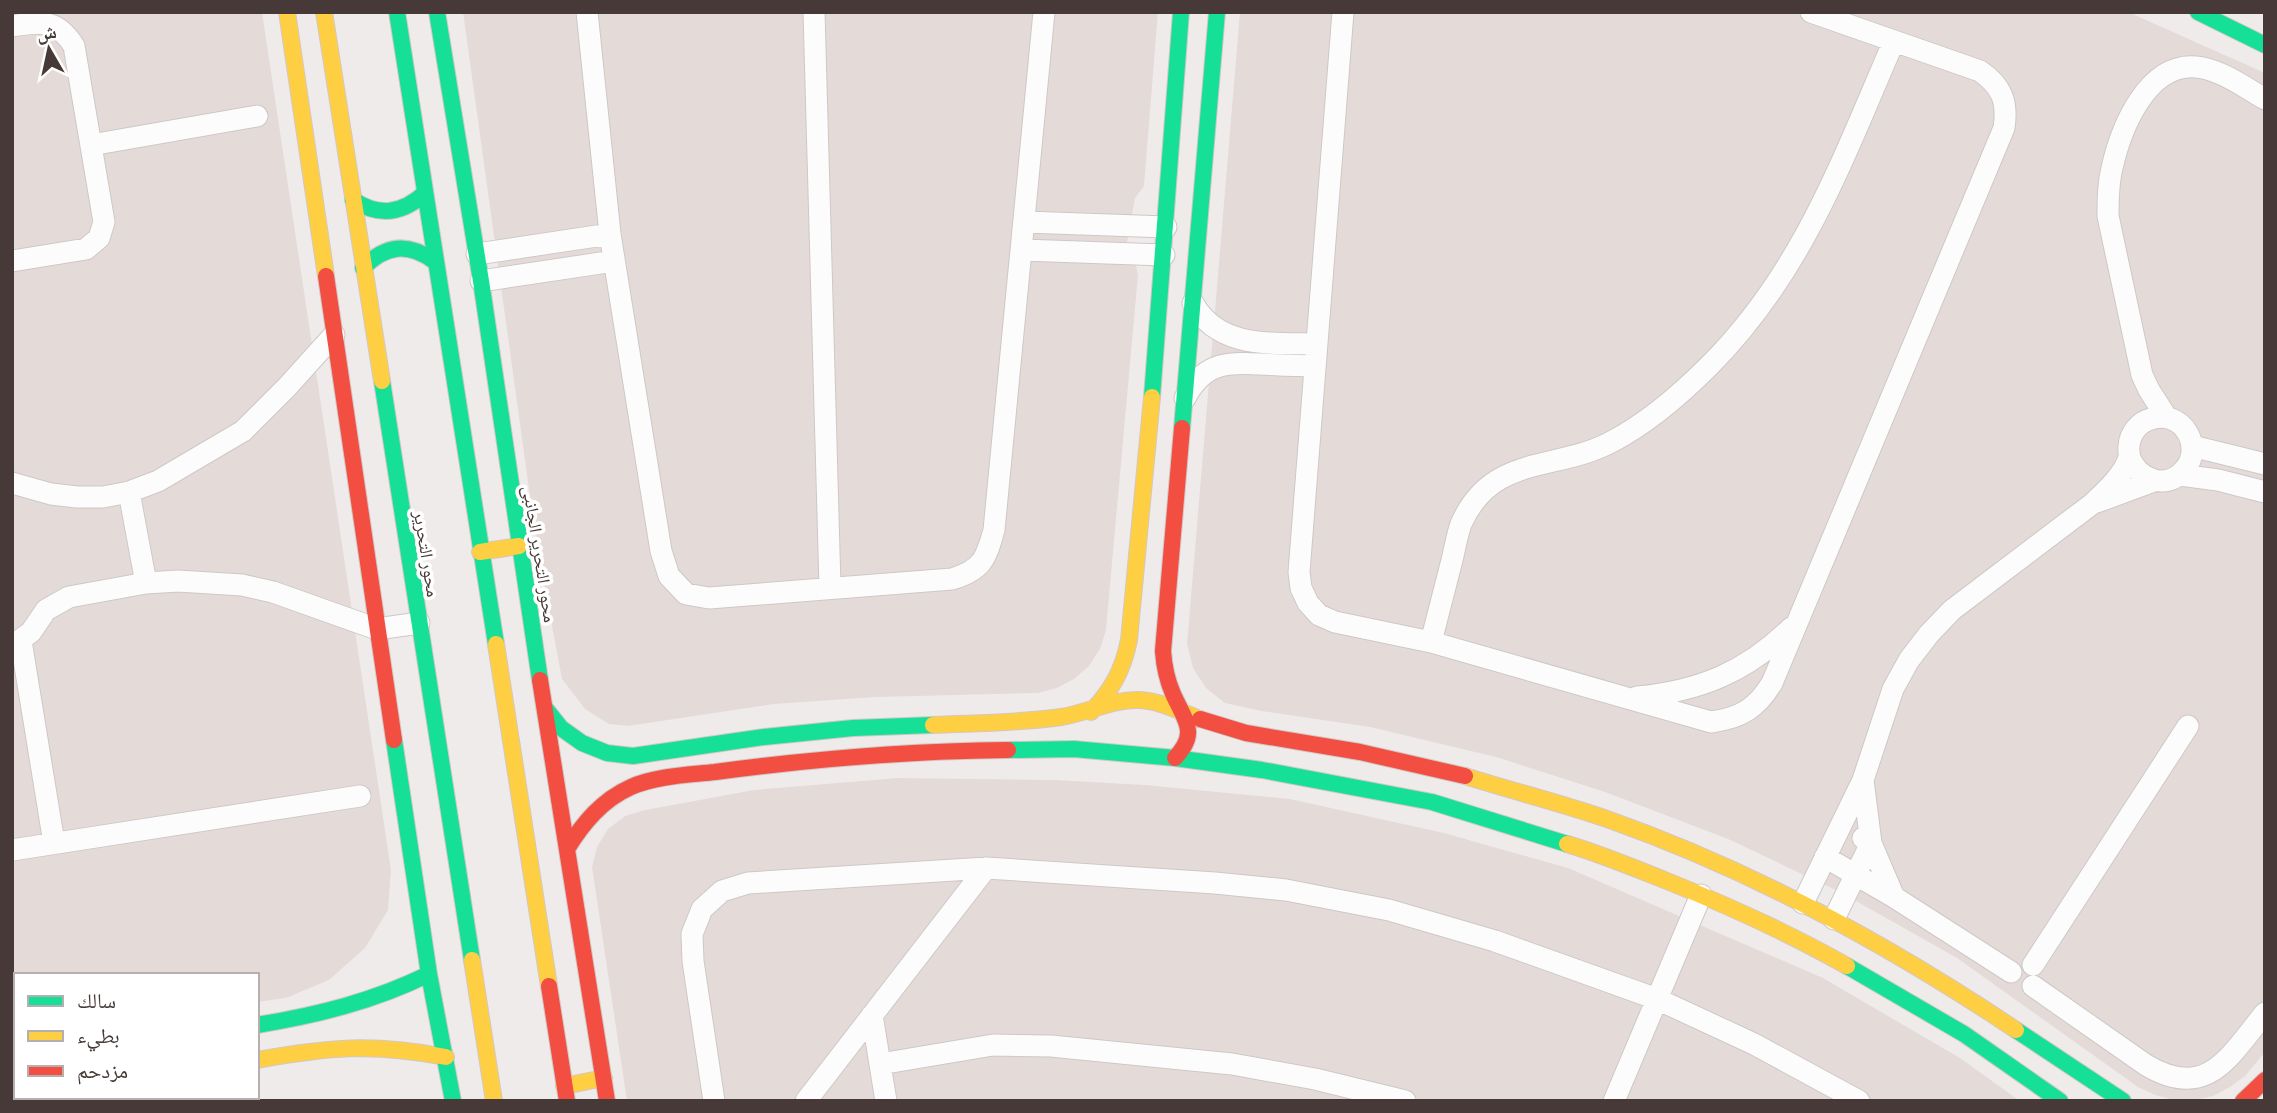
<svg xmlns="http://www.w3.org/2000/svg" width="2277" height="1113" viewBox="0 0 2277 1113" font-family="'Roboto Condensed','Noto Naskh Arabic',sans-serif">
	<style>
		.residential { fill: #e4dbd8 }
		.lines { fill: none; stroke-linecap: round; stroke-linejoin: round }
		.street-casing { stroke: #cdc8c7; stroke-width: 23 }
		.fast-casing { stroke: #d2c8c5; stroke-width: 18 }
		.slow-casing { stroke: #d2c8c5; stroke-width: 18 }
		.jam-casing { stroke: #d2c8c5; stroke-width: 18 }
		.street { stroke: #fdfcfc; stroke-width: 21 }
		.fast { stroke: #16e098; stroke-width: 16 }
		.slow { stroke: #ffcf43; stroke-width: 16 }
		.jam { stroke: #f24e42; stroke-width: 16 }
		.labels { text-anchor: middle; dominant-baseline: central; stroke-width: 7; stroke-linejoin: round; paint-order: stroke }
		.street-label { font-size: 18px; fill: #463937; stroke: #fff }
	</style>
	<rect width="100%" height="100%" fill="#f0ebeb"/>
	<path class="residential" d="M12,12H262L391,870L388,910L365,948L329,980L286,998L257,1002V975H16V1038L12,1039Z
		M463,12H1158L1144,186L1135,198L1125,254L1135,261L1138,275L1106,630L1100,649L1089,666L1074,679L1057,688L1038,693L876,697L774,704L628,726L609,724L585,709L562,679L537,547Z
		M1240,12H2128L2265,73V1052L2245,1076L2230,1087L2213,1096L2194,1100H2174L2155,1095L2138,1087L1957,958L1840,892L1728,839L1605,792L1496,757L1370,727L1261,711L1225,703L1206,688L1193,668L1187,644Z
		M898,778L1055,780L1145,785L1290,799L1444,833L1568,868L1823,978L1960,1058L2020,1101H627L592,867L597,847L608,829L625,816L645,810L754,790Z"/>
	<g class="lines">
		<defs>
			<path id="street" d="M587,12L610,234L661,551L669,576L686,594L709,598L952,579C982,570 986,559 994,530L1044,12
				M814,12L830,587
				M1343,12L1299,572L1301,588L1308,603L1319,615L1335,622L1431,642L1711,722C1741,718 1757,708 1772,683L2004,128C2008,102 2002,86 1980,71L1811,12
				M12,26C41,21 57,19 74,46L104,222L99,238L86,249L12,261
				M91,145L257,116
				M1025,222L1166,227
				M1022,250L1164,255
				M477,254L610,234
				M481,281L614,261
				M1193,303C1218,349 1272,343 1317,344
				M1185,398C1203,364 1224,362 1259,364C1278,365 1297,366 1315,366
				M2167,418L2149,390L2142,375L2108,216C2108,200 2108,184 2112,168C2121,128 2147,63 2196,67C2220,69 2244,87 2265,99
				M2192,446L2265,464
				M2180,475L2218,480L2265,492
				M12,483L51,494L77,497H103L129,492L158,481L243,431L287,387L334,335
				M129,492L146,583
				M2097,502L2154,481
				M21,641L54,843
				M1431,642C1438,615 1445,588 1452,560C1455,548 1457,535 1461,524C1492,453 1557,472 1613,441C1649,422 1680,395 1709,366C1803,272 1842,160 1894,41
				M12,646L31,632L46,610L69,597L146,583L178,581L242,585L273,592L377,629L419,623
				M1637,697C1700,691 1746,672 1791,628
				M12,850L360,796
				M1825,857L1894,897L2011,972
				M1894,897L1871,843L1863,780L1893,689L1909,660L1929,634L1952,610L2092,504C2105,492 2124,475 2129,457C2130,453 2128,450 2129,446C2130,433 2139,422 2151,419C2182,409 2204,446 2185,469C2166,492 2138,479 2129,456
				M1803,903L1863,780
				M1834,919L1871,843L1863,838
				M2033,965L2188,726
				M2033,986L2146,1065C2208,1102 2230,1055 2265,1013
				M872,1015L886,1101
				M880,1064L993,1045L1051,1046L1232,1064L1315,1079L1405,1101
				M714,1101L693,961L692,934L702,909L722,891L748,883L986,868L1215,883L1286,890L1389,910L1495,941L1657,999L1754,1044L1859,1101
				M806,1101L986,868
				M1614,1101L1701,895"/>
			<path id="fast" d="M397,12L496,644
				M437,12L481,281L540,680
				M2198,12L2265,45
				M353,200C379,217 402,214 425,193
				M363,268C385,245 408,242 434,261
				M382,381L472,960
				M1152,397L1181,12
				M1182,428L1217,12
				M545,708L561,728L582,743L607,753L633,756L764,737L853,728L933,725
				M394,740L429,974L453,1101
				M1008,750L1074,749L1175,758L1262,770L1432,802L1567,844
				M1847,966L1964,1034L2060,1101
				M257,1025C318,1015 374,1001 429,974
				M2016,1030L2123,1101
				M12,1063H16"/>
			<path id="slow" d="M287,12L326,276
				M324,12L382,381
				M480,552L519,546
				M496,644L549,986
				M1091,712C1112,690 1123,670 1129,640L1152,397
				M933,725C975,723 1019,723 1061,717C1087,713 1113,699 1139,700C1161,701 1181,712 1200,719
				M1465,776C1512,791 1561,803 1607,819C1752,870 1889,945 2016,1030
				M1567,844C1601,854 1634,868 1667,881C1729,906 1789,933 1847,966
				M472,960L494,1101
				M257,1060C329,1047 373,1043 446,1057
				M564,1086L604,1078"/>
			<path id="jam" d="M326,276L394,740
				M540,680L607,1101
				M1200,719L1246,733L1360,752L1465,776
				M1175,758C1199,732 1185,721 1173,694C1167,680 1164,666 1163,651L1182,428
				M567,849C583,823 602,800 631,787C656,776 688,775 715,772C812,759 911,751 1008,750
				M549,986L567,1101
				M12,1099L23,1097
				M2243,1101L2265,1080"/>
		</defs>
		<use href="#street" class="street-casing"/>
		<use href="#fast" class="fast-casing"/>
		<use href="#slow" class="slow-casing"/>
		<use href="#jam" class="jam-casing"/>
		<use href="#street" class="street"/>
		<use href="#fast" class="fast"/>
		<use href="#slow" class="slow"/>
		<use href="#jam" class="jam"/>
	</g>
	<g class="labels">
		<g class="street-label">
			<text transform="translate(427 554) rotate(81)">محور التحرير</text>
			<text transform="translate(540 554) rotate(81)">محور التحرير الجانبى</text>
		</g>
	</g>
	<rect width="2277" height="1113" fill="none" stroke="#463937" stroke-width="28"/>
	<rect x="14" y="973" width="245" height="126" fill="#ffffff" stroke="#b5b0af" stroke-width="2"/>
	<rect x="28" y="996" width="35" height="10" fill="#16e098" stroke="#b5b0af" stroke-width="2"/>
	<text x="77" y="1008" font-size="21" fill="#463937">سالك</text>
	<rect x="28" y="1031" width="35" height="10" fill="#ffcf43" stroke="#b5b0af" stroke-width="2"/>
	<text x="77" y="1043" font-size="21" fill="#463937">بطيء</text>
	<rect x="28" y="1066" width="35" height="10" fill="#f24e42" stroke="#b5b0af" stroke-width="2"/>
	<text x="77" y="1078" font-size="21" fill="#463937">مزدحم</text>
	<g transform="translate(49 49) rotate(351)" stroke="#ffffff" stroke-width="5" paint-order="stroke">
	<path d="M0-5L12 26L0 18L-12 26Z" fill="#463937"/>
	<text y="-10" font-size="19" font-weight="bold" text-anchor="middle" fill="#463937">ش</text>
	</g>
</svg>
